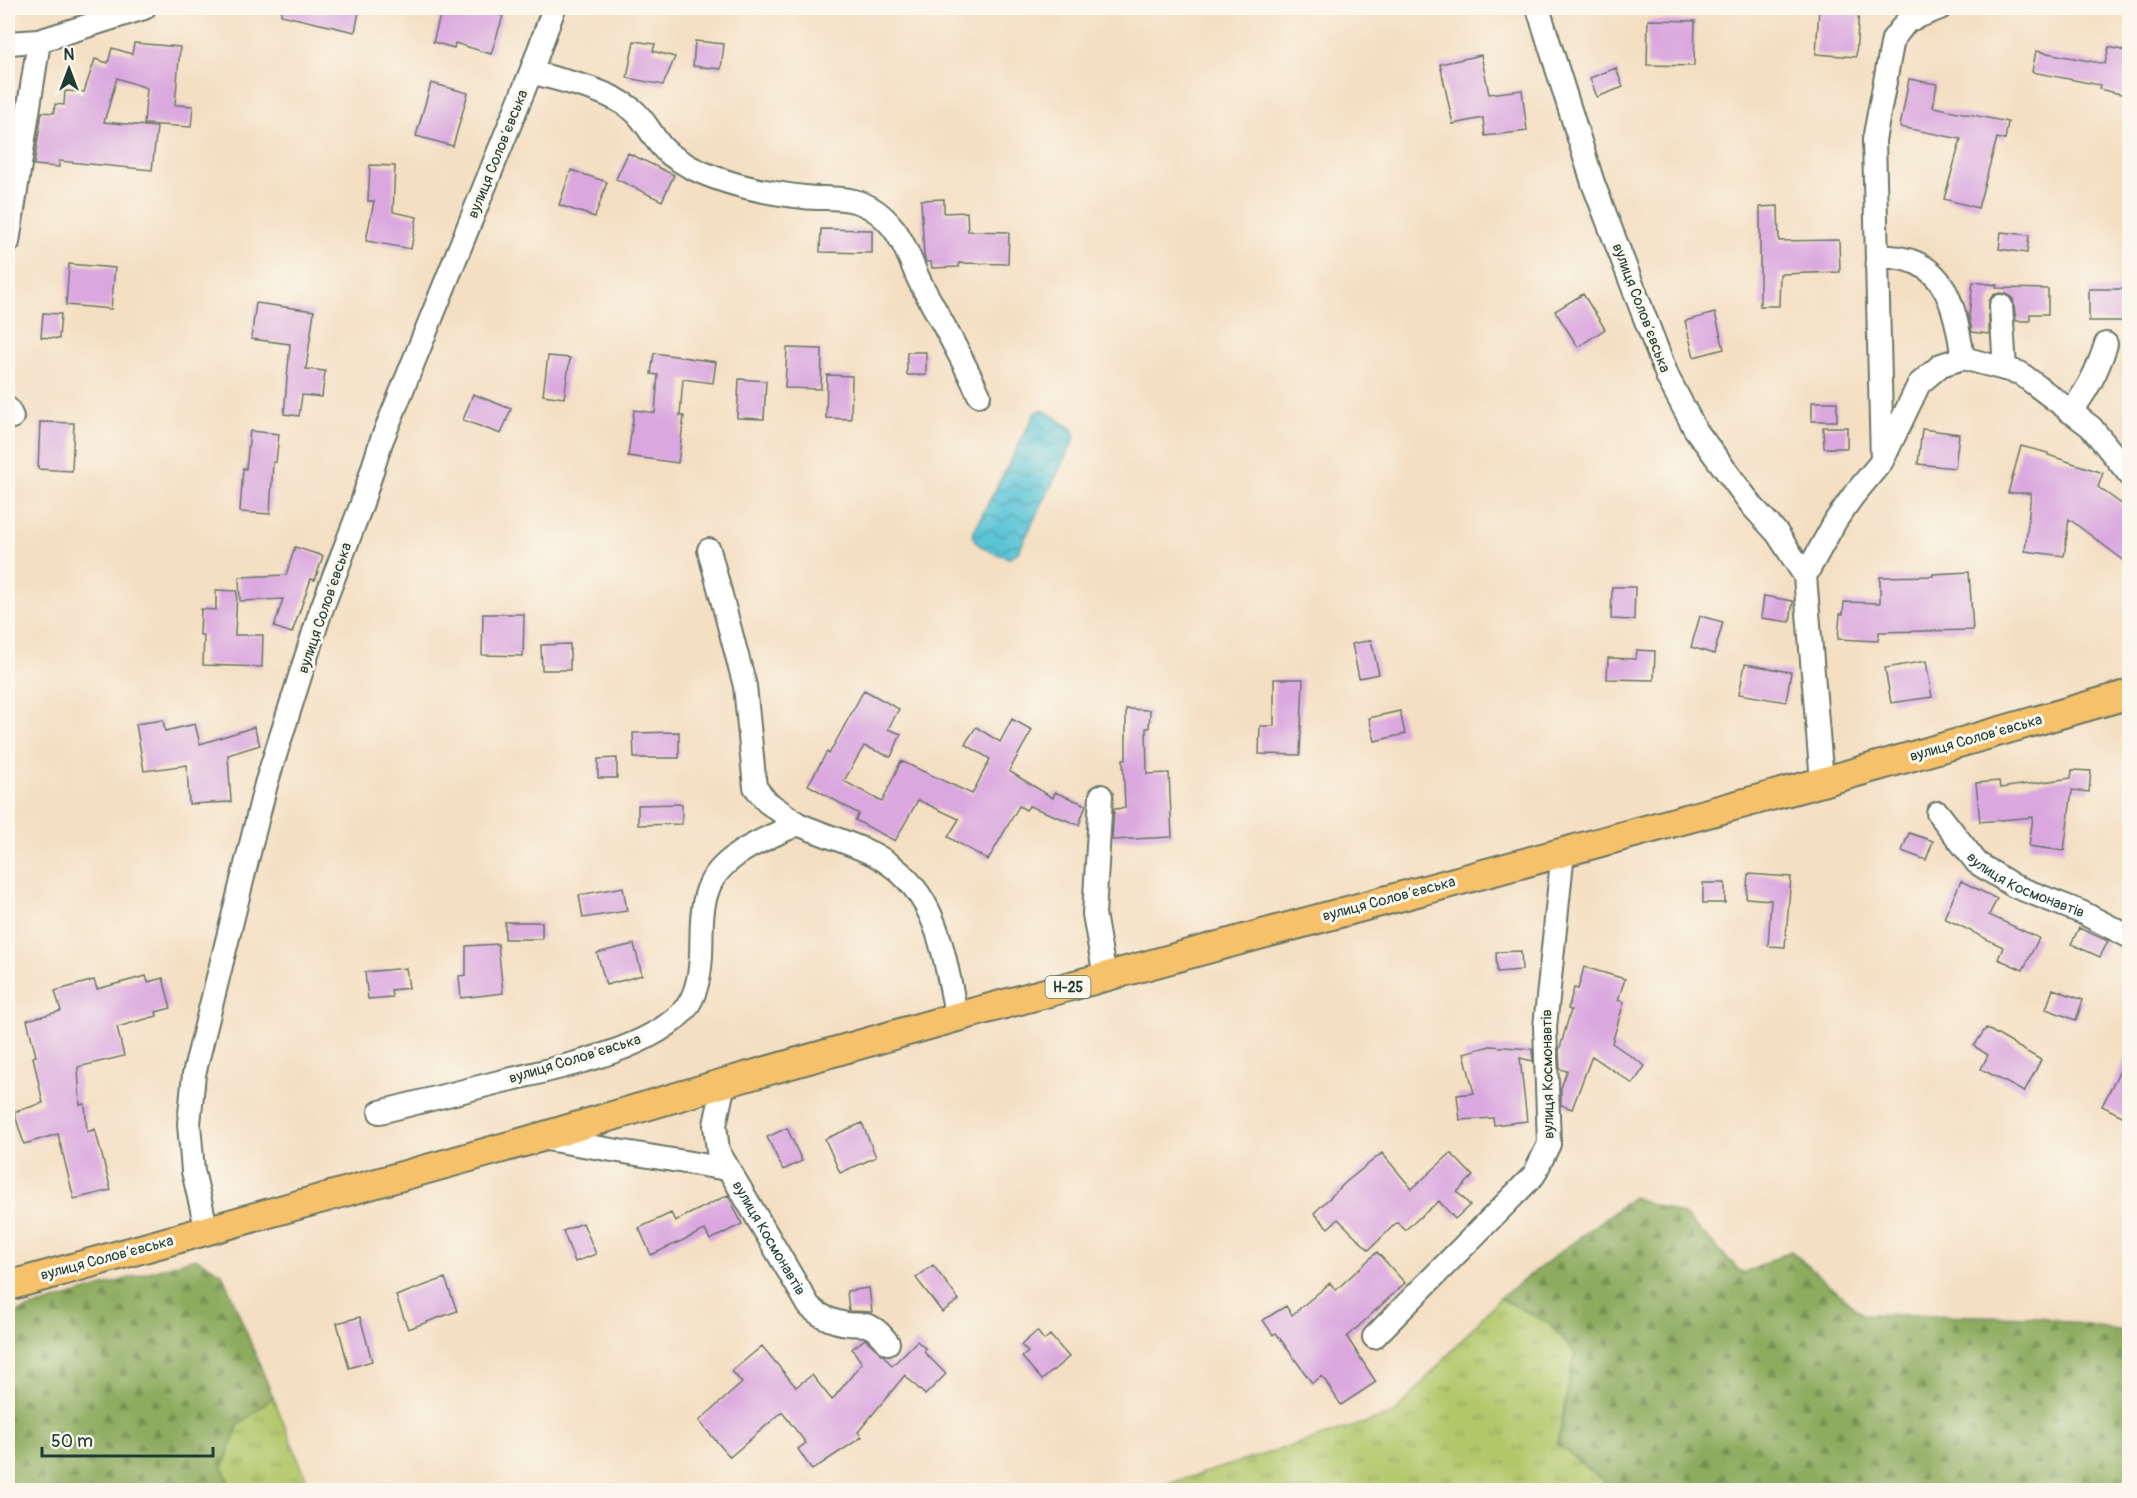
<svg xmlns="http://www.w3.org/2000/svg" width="2137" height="1498" viewBox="0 0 2137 1498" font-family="Pangolin,sans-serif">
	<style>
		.grass { fill: url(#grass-tufts); stroke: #688250; stroke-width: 1.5 }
		.forest { fill: url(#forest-firs); stroke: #56744a; stroke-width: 1.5 }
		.water { fill: url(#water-waves); stroke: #3d8086; stroke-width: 1.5 }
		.building { fill: #daa8df }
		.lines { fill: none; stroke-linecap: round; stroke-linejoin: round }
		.minor-casing { stroke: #6a7666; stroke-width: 26 }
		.major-casing { stroke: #6a7666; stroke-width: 32 }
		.minor { stroke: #fff; stroke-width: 22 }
		.major { stroke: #f5c16b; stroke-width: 28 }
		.labels { text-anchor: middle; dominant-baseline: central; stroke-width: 6; stroke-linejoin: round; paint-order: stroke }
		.shield { fill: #fbf7ec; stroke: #61756b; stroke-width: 1.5 }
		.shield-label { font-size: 14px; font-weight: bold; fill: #1f3d34 }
		.street-label { font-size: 15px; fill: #1f3d34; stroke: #fbf7ec }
	</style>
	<defs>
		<pattern id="grass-tufts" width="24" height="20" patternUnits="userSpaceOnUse" patternTransform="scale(1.5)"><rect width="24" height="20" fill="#b2c76b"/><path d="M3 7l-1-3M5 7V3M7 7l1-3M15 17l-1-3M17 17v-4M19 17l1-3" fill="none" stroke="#90a359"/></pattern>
		<pattern id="forest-firs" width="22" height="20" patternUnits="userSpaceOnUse" patternTransform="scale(1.5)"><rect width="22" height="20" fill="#8dac5f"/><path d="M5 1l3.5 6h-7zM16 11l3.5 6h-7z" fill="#738d4f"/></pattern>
		<pattern id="water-waves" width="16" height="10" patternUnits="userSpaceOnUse" patternTransform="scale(1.5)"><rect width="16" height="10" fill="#5bc4d7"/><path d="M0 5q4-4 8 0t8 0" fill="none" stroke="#4ba0af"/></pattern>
	</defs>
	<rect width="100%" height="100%" fill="#fbf7ec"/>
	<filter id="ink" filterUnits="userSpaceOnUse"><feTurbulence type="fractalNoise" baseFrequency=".0167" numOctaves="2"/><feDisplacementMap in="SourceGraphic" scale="12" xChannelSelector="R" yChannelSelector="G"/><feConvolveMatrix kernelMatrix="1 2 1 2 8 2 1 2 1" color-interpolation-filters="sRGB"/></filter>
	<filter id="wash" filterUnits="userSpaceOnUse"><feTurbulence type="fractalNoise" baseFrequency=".008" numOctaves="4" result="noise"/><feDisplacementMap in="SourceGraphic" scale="24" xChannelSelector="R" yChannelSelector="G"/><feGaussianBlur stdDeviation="1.35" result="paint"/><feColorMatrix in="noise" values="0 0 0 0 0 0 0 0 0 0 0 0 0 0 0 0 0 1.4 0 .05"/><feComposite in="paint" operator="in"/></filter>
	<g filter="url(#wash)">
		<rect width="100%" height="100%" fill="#f4dfc3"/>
		<path class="grass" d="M1500,1298L1549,1323L1575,1353L1557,1444L1615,1490H1149L1394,1414Z
			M273,1397L311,1490H231L223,1468L238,1425Z"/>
		<path class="forest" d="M1633,1197L1685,1216L1743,1274L1791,1251L1862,1314L2039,1317L2129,1332V1490H1615L1557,1444L1575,1353L1549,1323L1500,1298Z
			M195,1258L222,1273L273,1397L238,1426L223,1468L231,1490H8V1451L10,1449L8,1437V1315Z"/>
		<path class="water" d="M1044,410L1072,429L1075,438L1018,552L1010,558C998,555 978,549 973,537L974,531L1034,415L1038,411Z"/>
		<g id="blocks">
			<path class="building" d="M282,8H353V10L359,12L355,32L281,15Z
				M442,8H476L503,16L491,54L455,43L454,48L433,42Z
				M1819,8H1859L1856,57L1816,54Z
				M1648,20L1695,21L1694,66L1647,65Z
				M634,41L655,44L653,51L675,57L663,85L627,78Z
				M695,41L724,44L721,69L693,66Z
				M134,43L180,47L175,105L193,106L191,127L144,124L147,88L117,78L104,122L157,127L152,170L59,161V167L34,165L42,112L54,113L55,104L64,105L65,91L84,92L95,59L108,63L112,48L132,54Z
				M2109,47L2130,52V96L2099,89L2100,85L2032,72L2036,51L2105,64Z
				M1481,55L1489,94L1522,90L1527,131L1485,136L1483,118L1453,124L1440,64Z
				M1616,68L1623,87L1597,97L1590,78Z
				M1909,79L1937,84L1933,107L2008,122L2005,140L1997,138L1978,208L1944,199L1961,139L1900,127Z
				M431,83L468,93L453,146L416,136Z
				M628,153L674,175L662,201L616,179Z
				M370,165L395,166L393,212L417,217L411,249L366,241L374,201H368Z
				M571,170L607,182L595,217L559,205Z
				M944,199V213L967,212L968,231L1009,232L1008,264L959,263V267L932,268L931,262H926L924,256L921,200Z
				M1778,206L1779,241L1839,240L1840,272L1780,274L1779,306H1760V207Z
				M821,229L872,230V253L820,252Z
				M2001,232L2029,235L2027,253L1999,249Z
				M69,264L115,268L111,309L66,305Z
				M1973,282L1997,285L1996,288L2048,289V314H2030V321H2016L2013,299L2007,294L2000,293L1993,295L1989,301V334L1972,332L1969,316Z
				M2089,289H2130V321H2089Z
				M1583,294L1605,329L1578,347L1555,311Z
				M256,303L314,311L306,369L325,371L322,397L302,395L299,416L284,414L290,344L251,339Z
				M43,313L61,314L59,339L41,337Z
				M1715,313L1724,349L1694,357L1685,321Z
				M787,348L822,349L821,389L785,388Z
				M907,352H926V375H907Z
				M654,353L716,362L713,383L683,379L680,416H684L678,463L628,456L634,410L655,413L658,375L651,374Z
				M548,356L570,358L564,398L543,395Z
				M827,375L852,376L851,419L826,418Z
				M739,379L766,381L764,419L737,418Z
				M473,394L511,409L501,434L463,420Z
				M1812,402H1837V421H1812Z
				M40,422L74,423L72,471L38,469Z
				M1823,427H1847V448H1824Z
				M1922,429L1959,434L1955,468L1918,464Z
				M250,431L279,434L276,462H273L270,514L240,512L243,468L246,469Z
				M2021,446L2048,453V455L2103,473L2098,487L2130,510V565L2069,519L2064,556L2025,551L2031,493H2008Z
				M295,547L323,556L315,580L311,579L292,633L274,627L283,599L240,601L239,577L286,575Z
				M1969,572L1973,630L1879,632L1878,641L1838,639L1840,614H1843L1844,602L1880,603V577L1933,576V574Z
				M1612,587H1635L1634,620L1611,619Z
				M216,590L237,591L235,635H263L262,667L203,665L204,635H200L201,609L216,610Z
				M1764,596L1793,601L1790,622L1761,618Z
				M483,614H524L523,656L482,655Z
				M1700,616L1723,622L1714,654L1691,647Z
				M1371,640L1379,674L1359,678L1352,644Z
				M570,644V670H542L541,645Z
				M1637,650L1655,651L1654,680L1607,679L1608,658L1636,659Z
				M1926,661L1932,697L1891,703L1885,668Z
				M1745,664L1791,672L1786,702L1739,694Z
				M1274,679H1303L1300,755L1259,754L1260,726H1274Z
				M864,690L899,709L888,729L901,734L891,757L864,746L844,781L882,802L901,761L972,794L990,759L965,744L976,727L1000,742L1012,719L1032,730L1009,771L1053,798L1055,792L1086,805L1079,825L1029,806L1026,810L1019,806L988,860L948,837L959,819L918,800L895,841L855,820L859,814L808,785L827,752L829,754Z
				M1126,709L1150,710L1149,728H1146L1147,774L1169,773L1172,837L1112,840L1114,809L1125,808L1123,759H1126Z
				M1400,711L1405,734L1375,741L1369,718Z
				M163,720L165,731L195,724L200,744L254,727L260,745L228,755L231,802L189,804L187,765L144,771L136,724Z
				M679,732V758H634L633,733Z
				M617,758V778H598V759Z
				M2072,770L2091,771L2089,792L2072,790L2064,851L2029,846L2033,817L1980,822L1976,783L1999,781L2000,788L2071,778Z
				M682,804V824L638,825V805Z
				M1909,833L1933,841L1926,860L1902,851Z
				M1748,874L1791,877L1785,947L1768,946L1771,900L1746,898Z
				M1961,881L1997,899L1989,915L2039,938L2023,970L1998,959L2003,947L1944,918Z
				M1703,883H1725V903H1703Z
				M623,887L627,911L583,918L579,895Z
				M505,922H542V939H505Z
				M2079,928L2108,941L2100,957L2071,944Z
				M498,944L503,993L461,998L459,976L466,975V946Z
				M634,944L642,975L606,985L597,953Z
				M1521,951L1522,970L1497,972L1496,952Z
				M1584,967L1625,979L1618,1000L1624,1002L1612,1043L1645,1066L1633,1084L1592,1056L1572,1109L1561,1105V1088L1567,1071L1560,1069L1559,1051L1571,1010L1568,1009L1574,988L1578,989Z
				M406,968L409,988L391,990L392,997L368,999L365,972Z
				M146,976L148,982L163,978L171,1008L156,1012L157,1016L117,1027L124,1056L78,1067L80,1105L85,1104L87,1132L95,1129L111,1190L74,1199L58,1134L24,1144L14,1112L43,1103L33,1057L36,1056L27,1020L61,1011L55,991L94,980L97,989Z
				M2053,989L2083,1000L2076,1020L2046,1009Z
				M1986,1028L2041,1060L2024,1092L1981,1069L1988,1055L1974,1046Z
				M1490,1046L1532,1049L1533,1061L1520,1058L1527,1121L1494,1125L1493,1118L1460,1120L1457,1095L1474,1093L1464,1053Z
				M2130,1050V1120L2102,1106Z
				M862,1123L876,1157L840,1173L825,1139Z
				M787,1128L802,1161L783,1170L767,1137Z
				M1382,1153L1412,1189L1451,1153L1473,1176L1457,1192L1470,1205L1455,1219L1439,1201L1405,1230L1397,1222L1369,1250L1338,1219L1328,1228L1314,1213L1346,1182Z
				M728,1195L742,1224L710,1240L705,1230L651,1255L639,1228L671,1213L675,1221Z
				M583,1223L596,1254L575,1262L563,1231Z
				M1377,1252L1405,1283L1347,1337L1376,1382L1341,1405L1322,1376L1312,1383L1276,1333L1273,1335L1263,1320L1286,1306L1292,1315L1330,1283L1336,1290Z
				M933,1265L959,1300L942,1312L916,1278Z
				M445,1278L457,1311L408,1329L396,1296Z
				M869,1288L872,1312L849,1311L847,1291Z
				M360,1317L372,1361L349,1368L337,1323Z
				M1037,1331L1044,1340L1050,1335L1069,1357L1042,1380L1022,1357L1028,1352L1021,1345Z
				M865,1339L884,1356L892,1366L917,1341L926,1349L924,1352L946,1374L925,1395L905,1375L858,1432L862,1437L812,1470L798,1449L806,1443L782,1412L730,1457L699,1421L742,1383L732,1371L762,1346L796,1387L812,1375L832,1400L862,1363L852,1349Z"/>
		</g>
	</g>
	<g filter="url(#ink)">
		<use href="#blocks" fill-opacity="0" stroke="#6a7666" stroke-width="1.5"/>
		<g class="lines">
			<defs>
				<g id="minor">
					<path d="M1538,8L1593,183L1668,378L1695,429L1753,507L1777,533L1805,576L1822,782"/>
					<path d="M8,43L39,41L144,8"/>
					<path d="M531,72C565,82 605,88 633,110C645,120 651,134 661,146C668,155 680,161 690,167C724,184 767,193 804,197C820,199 838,197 854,201C870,205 884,216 894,229C907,246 912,267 922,286C942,322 962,357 979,395"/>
					<path d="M8,242L39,41"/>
					<path d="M1877,257C1945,254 1954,302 1963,358"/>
					<path d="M2001,306L2005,369"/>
					<path d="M8,409L12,417"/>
					<path d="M2070,412C2088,391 2098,370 2106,344"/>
					<path d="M1884,457L1919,384L1941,365L1963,358L2020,373L2091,427L2130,475"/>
					<path d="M709,550L745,686L755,787L767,802L798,824"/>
					<path d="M1805,576L1836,520L1853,496L1882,461L1874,140L1893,39L1907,21L1940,8"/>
					<path d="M1101,796L1094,914L1105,977"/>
					<path id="s1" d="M1938,813L1977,863L2014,886L2081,912L2130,937"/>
					<path id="s2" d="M724,1083L715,1125L718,1151L809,1306C819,1316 834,1322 847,1324C853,1325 860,1324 866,1325C876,1328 882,1335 888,1343"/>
					<path d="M380,1112C420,1102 459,1092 499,1082C552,1069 651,1051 686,1008C697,994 700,973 701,956C702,934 700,910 708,889C721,854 768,838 798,824C823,835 851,843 875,855C939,889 943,954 957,1017"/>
					<path d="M540,1138L727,1169"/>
					<path d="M207,1231L193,1171L189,1124L194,1074L266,784L320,613L361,506L381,442L531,72L554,8"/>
					<path d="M1374,1337L1534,1175L1549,1144L1545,1027L1563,851"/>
				</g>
				<path id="major" d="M8,1286L538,1138L724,1083L957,1017L1822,782L2130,694"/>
			</defs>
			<use href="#minor" class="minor-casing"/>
			<use href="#major" class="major-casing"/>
			<use href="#minor" class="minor"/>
			<use href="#major" class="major"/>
		</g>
	</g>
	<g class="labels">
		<rect class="shield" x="1045.5" y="976" width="45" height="22" rx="4.5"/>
		<g class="shield-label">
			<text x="1068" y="987">Н-25</text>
		</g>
		<g class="street-label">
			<text transform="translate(498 154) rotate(-68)">вулиця Соловʼєвська</text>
			<text transform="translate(1641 308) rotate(69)">вулиця Соловʼєвська</text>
			<text transform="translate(325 608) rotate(-71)">вулиця Соловʼєвська</text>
			<text transform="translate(1976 738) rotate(-16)">вулиця Соловʼєвська</text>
			<text stroke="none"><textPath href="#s1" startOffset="117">вулиця Космонавтів</textPath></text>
			<text transform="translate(1389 899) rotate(-15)">вулиця Соловʼєвська</text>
			<text transform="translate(575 1059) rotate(-17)">вулиця Соловʼєвська</text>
			<text transform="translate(1548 1074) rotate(-91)">вулиця Космонавтів</text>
			<text stroke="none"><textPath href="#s2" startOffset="170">вулиця Космонавтів</textPath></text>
			<text transform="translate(107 1258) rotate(-15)">вулиця Соловʼєвська</text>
		</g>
	</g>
	<rect width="2137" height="1498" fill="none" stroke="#fbf7ec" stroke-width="30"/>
	<g transform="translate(69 69)" stroke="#fbf7ec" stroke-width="4.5" paint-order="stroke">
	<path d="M0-4.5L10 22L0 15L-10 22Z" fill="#1f3d34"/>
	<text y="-9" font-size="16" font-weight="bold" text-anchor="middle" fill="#1f3d34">N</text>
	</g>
	<path d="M42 1447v9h171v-9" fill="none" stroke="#1f3d34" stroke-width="3"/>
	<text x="51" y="1447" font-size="18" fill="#1f3d34" stroke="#fbf7ec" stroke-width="4.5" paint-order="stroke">50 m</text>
</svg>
